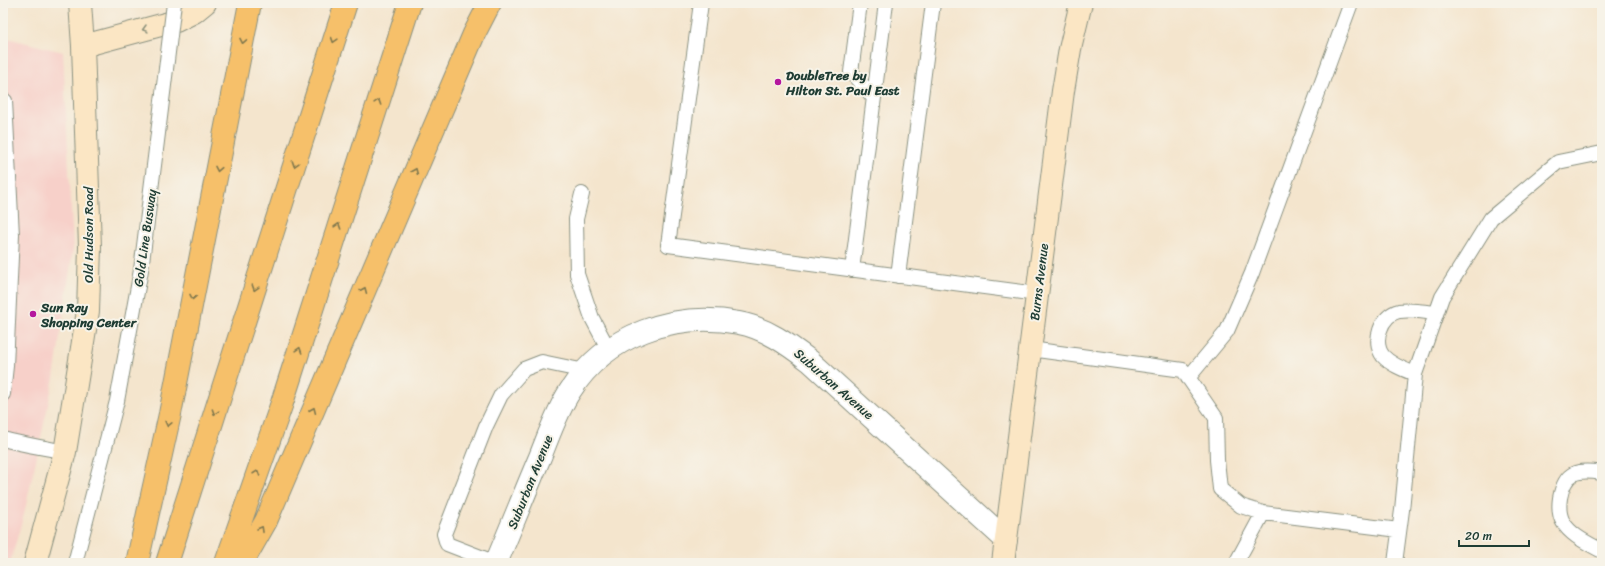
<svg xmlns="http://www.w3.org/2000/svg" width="1605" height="566" viewBox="0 0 1605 566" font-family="Sriracha,sans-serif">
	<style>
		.built { fill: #f7d0c9 }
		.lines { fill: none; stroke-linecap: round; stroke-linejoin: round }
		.lane-casing { stroke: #8a9180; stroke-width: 16 }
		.street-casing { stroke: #8a9180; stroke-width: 24 }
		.secondary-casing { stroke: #8a9180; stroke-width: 24 }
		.highway-casing { stroke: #8a9180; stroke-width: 24 }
		.lane { stroke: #fff; stroke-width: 14 }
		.street { stroke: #fff; stroke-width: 22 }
		.secondary { stroke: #fbe6c4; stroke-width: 22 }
		.highway { stroke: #f6c06b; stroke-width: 22 }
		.lane-bridge-casing { stroke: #8a9180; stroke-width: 16; stroke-linecap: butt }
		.lane-bridge { stroke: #fff; stroke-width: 14 }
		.oneway { stroke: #8d927c }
		.oneway2 { stroke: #80784d }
		.poi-dot { fill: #b5179e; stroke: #f7f3e8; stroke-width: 1.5 }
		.labels { text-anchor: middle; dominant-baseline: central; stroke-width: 4; stroke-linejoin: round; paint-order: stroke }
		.poi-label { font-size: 13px; font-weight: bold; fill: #1f3d34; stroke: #f7f3e8; text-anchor: start }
		.street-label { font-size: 13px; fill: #1f3d34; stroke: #f7f3e8 }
	</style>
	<rect width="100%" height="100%" fill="#f7f3e8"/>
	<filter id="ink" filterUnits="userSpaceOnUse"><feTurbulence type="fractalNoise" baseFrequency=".025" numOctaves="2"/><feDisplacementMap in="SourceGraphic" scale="8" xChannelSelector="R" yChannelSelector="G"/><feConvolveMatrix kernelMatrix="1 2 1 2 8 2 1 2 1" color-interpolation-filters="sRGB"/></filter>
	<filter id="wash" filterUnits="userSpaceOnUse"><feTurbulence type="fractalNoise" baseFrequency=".012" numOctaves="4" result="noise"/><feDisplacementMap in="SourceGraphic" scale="16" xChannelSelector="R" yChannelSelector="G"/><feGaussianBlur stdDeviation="0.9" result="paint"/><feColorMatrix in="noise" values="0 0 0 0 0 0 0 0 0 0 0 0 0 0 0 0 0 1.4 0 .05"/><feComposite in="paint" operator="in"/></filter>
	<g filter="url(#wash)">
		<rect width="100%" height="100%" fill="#f4e5cd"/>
		<path class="built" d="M3,37L63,52L73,249L54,378L24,514L10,563H3Z"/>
	</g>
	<g filter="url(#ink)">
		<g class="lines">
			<defs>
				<path id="lane" d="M701,3L668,245L1037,294
					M860,3L851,72L874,98
					M3,100L5,101L12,235L6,366L3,394
					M582,194L576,219L577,274L592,318L609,350
					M852,270L886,3
					M898,276L933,3
					M1030,349L1183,370L1216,418L1217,460L1220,489L1241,506L1263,513L1399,530
					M1415,374C1405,370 1391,365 1383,356C1372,342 1381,315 1399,311C1411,309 1425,312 1436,313
					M1188,378L1227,331L1252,273L1351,3
					M3,439C23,445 44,447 65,452
					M1602,473C1577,469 1565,471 1560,498C1559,505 1559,515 1563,522C1571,536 1588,543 1602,551
					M75,563L117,401L141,270L166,69
					M496,563L447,544L444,534L486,426L501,395L524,369L542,362L585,371
					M1236,563L1263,513
					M1395,563L1402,510L1415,374L1442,297L1491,218L1558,162L1602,153"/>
				<path id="street" d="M496,563C511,528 525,492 540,457C549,435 557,411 570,391C606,334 675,311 739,323C766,328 789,345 810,361L1006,540"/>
				<path id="secondary" d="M83,46L176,21L194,12L205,3
					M35,563L65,452L88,311L90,247L83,46L80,3
					M1003,563L1063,91L1070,49L1081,3"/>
				<path id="highway" d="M137,563L170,414L250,3
					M167,563L346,3
					M226,563L282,403L410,3
					M242,563L266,521L474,34L490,3"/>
			</defs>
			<use href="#lane" class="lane-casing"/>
			<use href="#street" class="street-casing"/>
			<use href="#secondary" class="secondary-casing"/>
			<use href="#highway" class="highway-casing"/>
			<use href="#lane" class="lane"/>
			<use href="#street" class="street"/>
			<use href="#secondary" class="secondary"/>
			<use href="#highway" class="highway"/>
			<defs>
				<path id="lane-bridge" d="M166,69L174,3"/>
			</defs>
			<use href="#lane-bridge" class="lane-bridge-casing"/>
			<use href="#lane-bridge" class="lane-bridge"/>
		</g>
		<defs><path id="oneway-chevron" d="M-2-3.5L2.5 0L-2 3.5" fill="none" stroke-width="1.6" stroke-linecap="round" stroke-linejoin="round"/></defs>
		<use class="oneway" href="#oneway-chevron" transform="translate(145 29) rotate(165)"/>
		<g class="oneway2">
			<use href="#oneway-chevron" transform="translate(334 40) rotate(108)"/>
			<use href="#oneway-chevron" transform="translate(243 41) rotate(101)"/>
			<use href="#oneway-chevron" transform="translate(378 102) rotate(-72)"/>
			<use href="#oneway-chevron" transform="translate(295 164) rotate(108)"/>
			<use href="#oneway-chevron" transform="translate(218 169) rotate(101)"/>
			<use href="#oneway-chevron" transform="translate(415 171) rotate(-67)"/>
			<use href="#oneway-chevron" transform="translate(338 226) rotate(-72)"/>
			<use href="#oneway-chevron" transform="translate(255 288) rotate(108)"/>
			<use href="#oneway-chevron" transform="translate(364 290) rotate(-67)"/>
			<use href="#oneway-chevron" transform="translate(193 297) rotate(101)"/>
			<use href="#oneway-chevron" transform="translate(299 350) rotate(-72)"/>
			<use href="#oneway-chevron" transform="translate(313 410) rotate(-67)"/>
			<use href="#oneway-chevron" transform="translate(215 412) rotate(108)"/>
			<use href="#oneway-chevron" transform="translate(168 424) rotate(103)"/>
			<use href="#oneway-chevron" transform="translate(257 473) rotate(-71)"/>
			<use href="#oneway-chevron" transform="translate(261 529) rotate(-60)"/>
		</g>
	</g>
	<g class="poi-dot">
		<circle cx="778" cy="82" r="4"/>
		<circle cx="33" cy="314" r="4"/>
	</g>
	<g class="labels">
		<g class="poi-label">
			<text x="786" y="75">DoubleTree by<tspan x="786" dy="15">Hilton St. Paul East</tspan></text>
			<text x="41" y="307">Sun Ray<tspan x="41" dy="15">Shopping Center</tspan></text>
		</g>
		<g class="street-label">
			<text transform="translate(88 235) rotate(-90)">Old Hudson Road</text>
			<text transform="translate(145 238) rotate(-82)">Gold Line Busway</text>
			<text transform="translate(1039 282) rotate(-83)">Burns Avenue</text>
			<text transform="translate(834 384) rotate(41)">Suburban Avenue</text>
			<text transform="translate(530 482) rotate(-68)">Suburban Avenue</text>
		</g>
	</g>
	<rect width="1605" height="566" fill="none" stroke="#f7f3e8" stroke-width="16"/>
	<path d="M1459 540v6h70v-6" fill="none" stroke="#1f3d34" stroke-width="2"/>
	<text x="1465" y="540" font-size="12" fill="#1f3d34" stroke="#f7f3e8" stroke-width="3" paint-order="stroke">20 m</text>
</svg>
